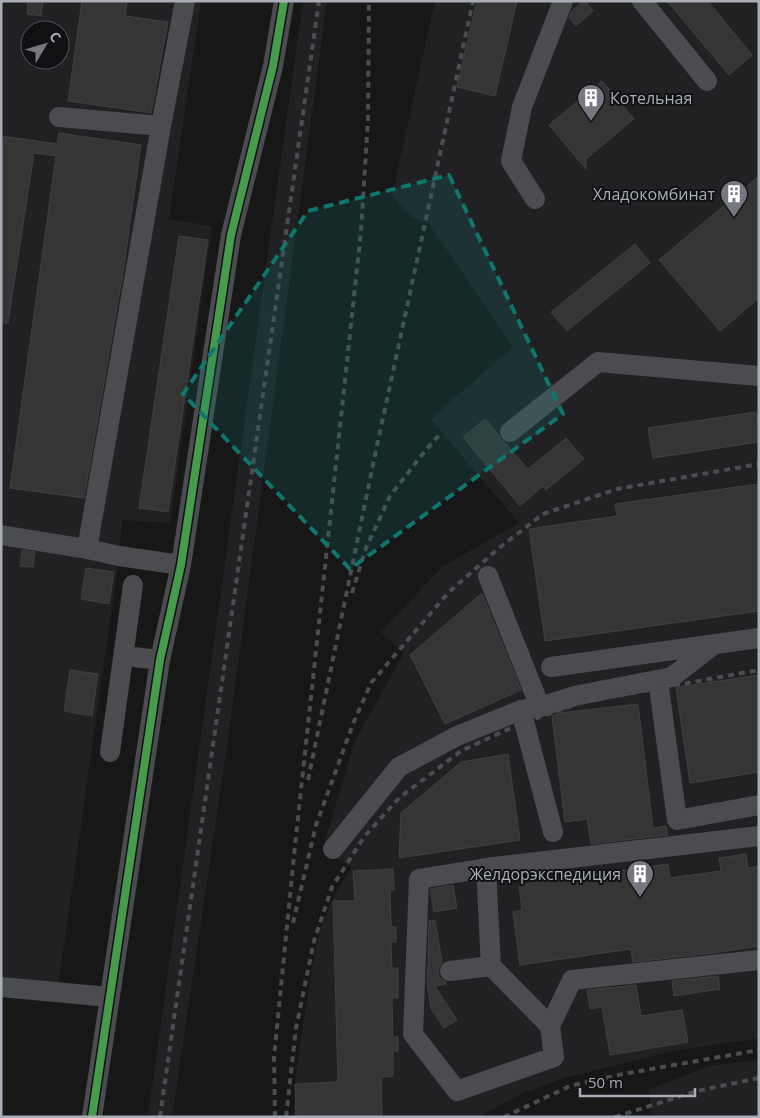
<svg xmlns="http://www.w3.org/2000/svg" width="760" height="1118" viewBox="0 0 760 1118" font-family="'Open Sans',sans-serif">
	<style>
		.built { fill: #212123; fill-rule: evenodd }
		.building { fill: #353536; stroke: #3f4043 }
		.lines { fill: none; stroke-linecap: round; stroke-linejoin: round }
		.minor { stroke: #4b4c50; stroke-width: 20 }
		.rail { stroke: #4b4c4f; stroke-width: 4; stroke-dasharray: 6 5; stroke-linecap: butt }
		.cycleway-casing { stroke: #111113; stroke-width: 11 }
		.cycleway { stroke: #469c4c; stroke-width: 8 }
		.marked { fill: #0f766e; fill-opacity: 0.2; stroke: #0f766e; stroke-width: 4; stroke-dasharray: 10 6; stroke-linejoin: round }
		.labels { text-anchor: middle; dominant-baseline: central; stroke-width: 4; stroke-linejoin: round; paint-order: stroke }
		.poi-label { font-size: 16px; fill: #a8adb8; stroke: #111113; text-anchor: end }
	</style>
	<rect width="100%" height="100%" fill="#171717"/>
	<path class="built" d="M1,1H201L169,219L212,226L170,523L122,520L118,565L58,986L1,980ZM30,30H60V60H30Z
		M303,1H327L227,746L172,1117H148Z
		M435,1H759V1038L679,1050L564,1078L523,1093L479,1117H294L296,1074L312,967L320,930L333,898L352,867L322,851L355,741L404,653L381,632L442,567L519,523L431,419L513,347L429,224L413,218L392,196Z
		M759,1060V1117H652L649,1089L709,1066Z"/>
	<path class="building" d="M28,1H43L41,16L27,14Z
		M82,1H127L125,16L168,22L151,113L68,101Z
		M477,1H517L495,96L457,87Z
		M583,1H585L593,11L576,26L569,18L572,11Z
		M667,1H708L752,55L729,75Z
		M602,81L634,119L586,159V169L549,125Z
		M59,133L141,145L123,273L84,498L10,488L56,156L34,153L8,323H1V136L57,144Z
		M759,176V298L720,331L659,260Z
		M179,236L208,240L168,512L139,508Z
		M635,244L650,263L567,331L551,312Z
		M756,412L759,427V442L653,458L648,428Z
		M485,419L499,435L501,440L505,443L528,469L566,438L584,459L546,490L543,486L520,506L463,437Z
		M759,484V611L545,641L529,529L617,516L615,504Z
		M22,550L35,552L33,567L20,566Z
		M86,568L114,572L109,604L81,599Z
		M482,593L521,690L445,724L410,655Z
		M70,670L98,674L92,716L64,711Z
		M759,675V772L690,783L676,688L679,687Z
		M638,704L653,828L666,826L668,835L591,844L587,819L565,822L552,716L559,713Z
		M508,754L520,840L399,858L401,813L461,762Z
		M746,854L748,868L759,866V946L714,953L633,962L631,949L520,965L513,912L522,910L519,885L668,864L670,878L721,871L719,858Z
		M393,869L394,890H390L391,927H396V942H391L392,968H398V998H392L393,1037H398V1051H393V1076L381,1077L382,1117H296L295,1084L338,1082L333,901H355L353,871Z
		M453,885L457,908L434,912L430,889Z
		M435,920L442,962L439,967L438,973L440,978L446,982V984L435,986L457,1020L444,1028L431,1009L427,982L428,962L429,961L428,955L429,921Z
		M718,976L720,989L674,996L672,981Z
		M636,985L641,1016L682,1010L688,1042L610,1055L602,1007L590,1009L587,990Z"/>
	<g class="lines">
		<path class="minor" d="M642,1L707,81
			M59,117L161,126L87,549
			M161,126L185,1
			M535,199L511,161L522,107L563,1
			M510,432L598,362L759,376
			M1,535L87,549L119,556L181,565
			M488,576L540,707
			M124,656L160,660
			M551,667L759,638
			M658,680L677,820L759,805
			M521,710L553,832
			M110,752L133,585
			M759,836L486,868L419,879L413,1034L457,1091L554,1057L550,1026L572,980L759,960
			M333,849L399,767L457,736L521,710L540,707L574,696L672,677L713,645
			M486,868L491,966L550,1026
			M450,971L491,966
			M1,987L109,997
			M92,1117L160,660L181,565L231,235L273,66L284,1"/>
		<path class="rail" d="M352,593L366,548L390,496L425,451L441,433
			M308,780L375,455L473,1
			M293,923L316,825L353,724L371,683L448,593L499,548L543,514L617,489L759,464
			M160,1117L319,1
			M275,1117L274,1057L295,846L361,231L368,120L369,1
			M286,1117L296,1028L314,941L332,887L364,837L399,798L461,751L517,725L582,702L759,670
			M504,1117L570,1086L623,1074L759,1050
			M615,1117L697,1091L759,1078"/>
		<defs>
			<path id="cycleway" d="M92,1117L160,660L181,565L231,235L273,66L284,1"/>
		</defs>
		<use href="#cycleway" class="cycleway-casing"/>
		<use href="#cycleway" class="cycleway"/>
	</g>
	<path class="marked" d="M449,175L563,414L350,569L183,394L308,211Z"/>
	<defs>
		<symbol id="building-pin" viewBox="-11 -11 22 30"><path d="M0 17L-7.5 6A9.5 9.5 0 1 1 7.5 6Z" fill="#757880" stroke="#111113"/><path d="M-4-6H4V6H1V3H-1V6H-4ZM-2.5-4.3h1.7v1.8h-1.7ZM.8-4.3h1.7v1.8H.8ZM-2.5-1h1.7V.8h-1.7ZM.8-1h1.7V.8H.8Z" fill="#fff"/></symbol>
	</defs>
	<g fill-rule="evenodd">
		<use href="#building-pin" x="575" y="82" width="32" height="43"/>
		<use href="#building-pin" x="718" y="178" width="32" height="43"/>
		<use href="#building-pin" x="624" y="858" width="32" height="43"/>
	</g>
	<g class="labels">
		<g class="poi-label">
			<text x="610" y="98" text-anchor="start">Котельная</text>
			<text x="715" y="194">Хладокомбинат</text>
			<text x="621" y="874">Желдорэкспедиция</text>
		</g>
	</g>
	<rect width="760" height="1118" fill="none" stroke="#a8adb8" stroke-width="5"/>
	<g transform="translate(45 45) rotate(52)"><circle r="24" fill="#111113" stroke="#4d4f55"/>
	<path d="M0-4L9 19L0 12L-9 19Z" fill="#757880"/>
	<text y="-8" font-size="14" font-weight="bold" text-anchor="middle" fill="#a8adb8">С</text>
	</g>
	<path d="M580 1088v8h115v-8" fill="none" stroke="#a8adb8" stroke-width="2.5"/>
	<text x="588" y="1088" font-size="15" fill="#a8adb8" stroke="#111113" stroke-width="4" paint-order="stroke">50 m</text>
</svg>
